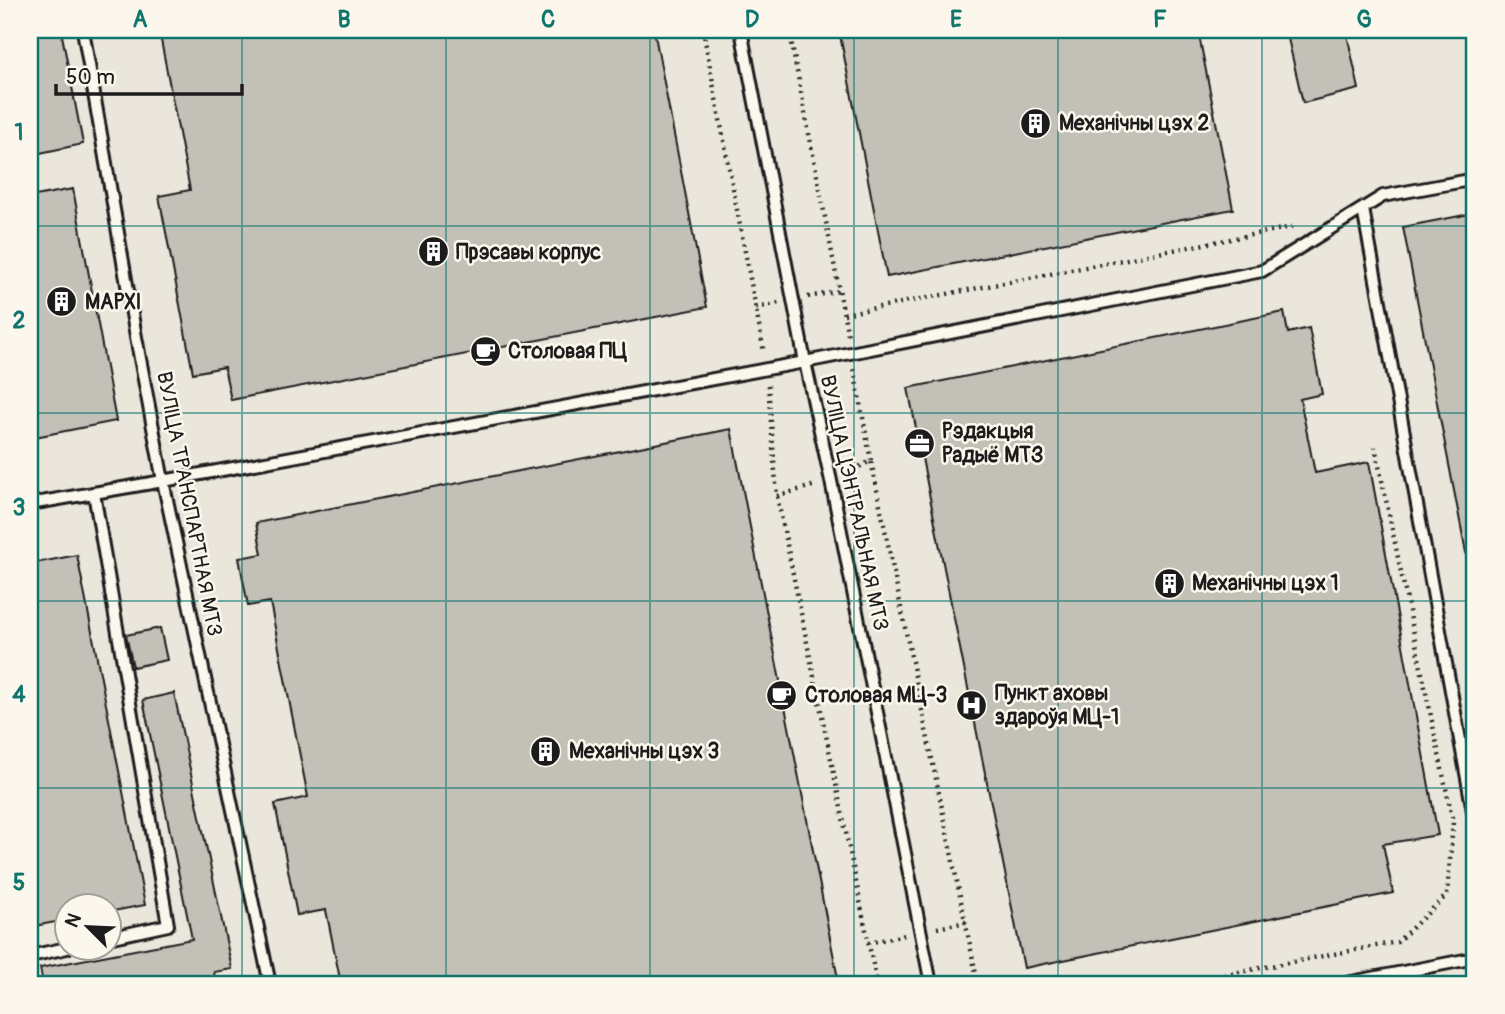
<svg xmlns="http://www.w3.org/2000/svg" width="1505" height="1014" viewBox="0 0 1505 1014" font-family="Pangolin,sans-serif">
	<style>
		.built { fill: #eae6dc; fill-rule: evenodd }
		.building { fill: #c3c0b8; stroke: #1c1c1c; stroke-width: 2 }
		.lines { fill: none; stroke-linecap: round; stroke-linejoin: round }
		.lane-casing { stroke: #1c1c1c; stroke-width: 16 }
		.path { stroke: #1c1c1c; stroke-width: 4.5; stroke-dasharray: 2 5; stroke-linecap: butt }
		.lane { stroke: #fbf7ec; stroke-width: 10 }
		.grid { fill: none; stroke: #0f766e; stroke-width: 2; stroke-opacity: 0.55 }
		.labels { text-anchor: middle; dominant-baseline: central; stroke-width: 5; stroke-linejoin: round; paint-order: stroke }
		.poi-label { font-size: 21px; font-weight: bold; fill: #1c1c1c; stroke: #fbf7ec; text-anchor: start }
		.street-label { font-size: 21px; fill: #1c1c1c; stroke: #fbf7ec }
		.neatline { fill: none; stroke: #0f766e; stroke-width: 2.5 }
		.grid-label { font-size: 23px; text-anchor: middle; font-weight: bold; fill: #0f766e }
	</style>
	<rect width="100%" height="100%" fill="#fbf7ec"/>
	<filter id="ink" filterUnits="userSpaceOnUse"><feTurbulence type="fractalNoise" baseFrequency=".0143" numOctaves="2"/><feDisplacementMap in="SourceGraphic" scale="14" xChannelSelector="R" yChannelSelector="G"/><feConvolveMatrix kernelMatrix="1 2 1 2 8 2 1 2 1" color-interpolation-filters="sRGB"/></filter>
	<g filter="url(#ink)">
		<path class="built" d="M30,30H1475V984H30ZM66,906H108V948H66Z"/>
		<path class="building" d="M30,30H61L83,144L30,155Z
			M159,30H654L707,307L231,400L224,367L193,373L159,196L190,190Z
			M839,30H1198L1233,209L887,277Z
			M1286,30H1346L1359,89L1303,103Z
			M73,189L116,421L30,438V197Z
			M1475,213V599L1403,227Z
			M1284,312L1288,333L1309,328L1322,394L1300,399L1315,473L1369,462L1438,835L1383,844L1393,893L1024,968L908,388Z
			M731,429L839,984H341L326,910L297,915L275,804L308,797L270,602L248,606L239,558L262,554L256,523Z
			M77,555L145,905L108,912V906H66V920L34,926L30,904V564Z
			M160,628L167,660L133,667L126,635Z
			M174,693L232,969L214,972L216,984H43L40,968L192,939L143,700Z"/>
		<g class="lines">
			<defs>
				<path id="lane" d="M83,30L136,337L163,481L270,984
					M741,30L805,362L831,481L931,984
					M1363,209L1475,822
					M94,493L168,925L108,938
					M30,504L163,481L805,362L1262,271L1383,196L1475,179
					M30,956L67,948
					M1341,984L1475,958"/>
			</defs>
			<use href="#lane" class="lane-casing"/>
			<path class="path" d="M703,30L764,352
				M789,30L848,336
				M808,297L839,291
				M756,308L779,303
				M844,314L1292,227
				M854,369L871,461
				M768,385L777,496L877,984
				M847,473L871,461L978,984
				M777,496L816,485
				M937,928L966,922
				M868,943L905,935
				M1176,984L1397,942L1447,895L1453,822L1375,447"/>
			<use href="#lane" class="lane"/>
		</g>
	</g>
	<path class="grid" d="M242,30V984M446,30V984M650,30V984M854,30V984M1058,30V984M1262,30V984M30,226H1475M30,413H1475M30,601H1475M30,788H1475"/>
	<defs>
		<symbol id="building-disc" viewBox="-11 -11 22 22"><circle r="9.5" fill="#1c1c1c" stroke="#fbf7ec"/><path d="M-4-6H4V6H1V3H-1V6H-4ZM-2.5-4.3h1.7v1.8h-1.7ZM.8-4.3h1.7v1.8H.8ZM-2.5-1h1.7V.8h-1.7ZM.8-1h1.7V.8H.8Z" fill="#fff"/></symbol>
		<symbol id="cafe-disc" viewBox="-11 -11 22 22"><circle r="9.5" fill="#1c1c1c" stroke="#fbf7ec"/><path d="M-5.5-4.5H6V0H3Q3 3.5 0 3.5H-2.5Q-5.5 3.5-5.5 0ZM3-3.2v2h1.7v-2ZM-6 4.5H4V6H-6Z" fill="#fff"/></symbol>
		<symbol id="office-disc" viewBox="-11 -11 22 22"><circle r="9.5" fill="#1c1c1c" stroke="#fbf7ec"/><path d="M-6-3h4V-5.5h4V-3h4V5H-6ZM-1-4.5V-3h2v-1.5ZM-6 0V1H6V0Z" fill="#fff"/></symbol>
		<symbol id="hospital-disc" viewBox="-11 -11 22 22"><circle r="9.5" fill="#1c1c1c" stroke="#fbf7ec"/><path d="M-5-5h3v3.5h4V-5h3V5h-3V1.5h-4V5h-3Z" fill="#fff"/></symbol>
	</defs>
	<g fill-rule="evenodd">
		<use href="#building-disc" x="1018" y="106" width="35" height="35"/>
		<use href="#building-disc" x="416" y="234" width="35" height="35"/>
		<use href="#building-disc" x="44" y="284" width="35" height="35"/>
		<use href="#cafe-disc" x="468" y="334" width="35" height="35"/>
		<use href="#office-disc" x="902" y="426" width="35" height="35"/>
		<use href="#building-disc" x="1152" y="566" width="35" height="35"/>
		<use href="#cafe-disc" x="764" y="678" width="35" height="35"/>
		<use href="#hospital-disc" x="954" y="688" width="35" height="35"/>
		<use href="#building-disc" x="528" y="734" width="35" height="35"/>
	</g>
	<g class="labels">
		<g class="poi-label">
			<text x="1059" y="123">Механічны цэх 2</text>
			<text x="456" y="252">Прэсавы корпус</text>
			<text x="85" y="302">МАРХІ</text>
			<text x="508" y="351">Столовая ПЦ</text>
			<text x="942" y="431">Рэдакцыя<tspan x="942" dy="24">Радыё МТЗ</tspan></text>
			<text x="1192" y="583">Механічны цэх 1</text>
			<text x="995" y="693">Пункт аховы<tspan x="995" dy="24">здароўя МЦ-1</tspan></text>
			<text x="805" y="695">Столовая МЦ-3</text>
			<text x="569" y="751">Механічны цэх 3</text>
		</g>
		<g class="street-label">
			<text transform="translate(854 503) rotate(78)">ВУЛІЦА ЦЭНТРАЛЬНАЯ МТЗ</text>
			<text transform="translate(189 504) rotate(79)">ВУЛІЦА ТРАНСПАРТНАЯ МТЗ</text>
		</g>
	</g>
	<rect width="1505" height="1014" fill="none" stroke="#fbf7ec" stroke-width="77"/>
	<g transform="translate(88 927) rotate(294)"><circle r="33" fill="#fbf7ec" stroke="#a29f99" stroke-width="2"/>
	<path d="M0-5L12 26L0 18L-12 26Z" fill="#1c1c1c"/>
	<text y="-10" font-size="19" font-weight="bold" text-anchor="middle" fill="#1c1c1c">N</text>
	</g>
	<path d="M56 84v10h186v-10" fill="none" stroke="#1c1c1c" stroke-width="3.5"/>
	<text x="66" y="84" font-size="21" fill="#1c1c1c" stroke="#fbf7ec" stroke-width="5" paint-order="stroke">50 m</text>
	<rect x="38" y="38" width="1428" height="938" class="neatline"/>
	<g class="grid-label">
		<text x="140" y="27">A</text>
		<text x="344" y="27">B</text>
		<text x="548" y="27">C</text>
		<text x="752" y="27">D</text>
		<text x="956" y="27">E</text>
		<text x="1160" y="27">F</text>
		<text x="1364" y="27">G</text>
		<text x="19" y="140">1</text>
		<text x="19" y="328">2</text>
		<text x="19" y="515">3</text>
		<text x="19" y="702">4</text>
		<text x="19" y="890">5</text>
	</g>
</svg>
